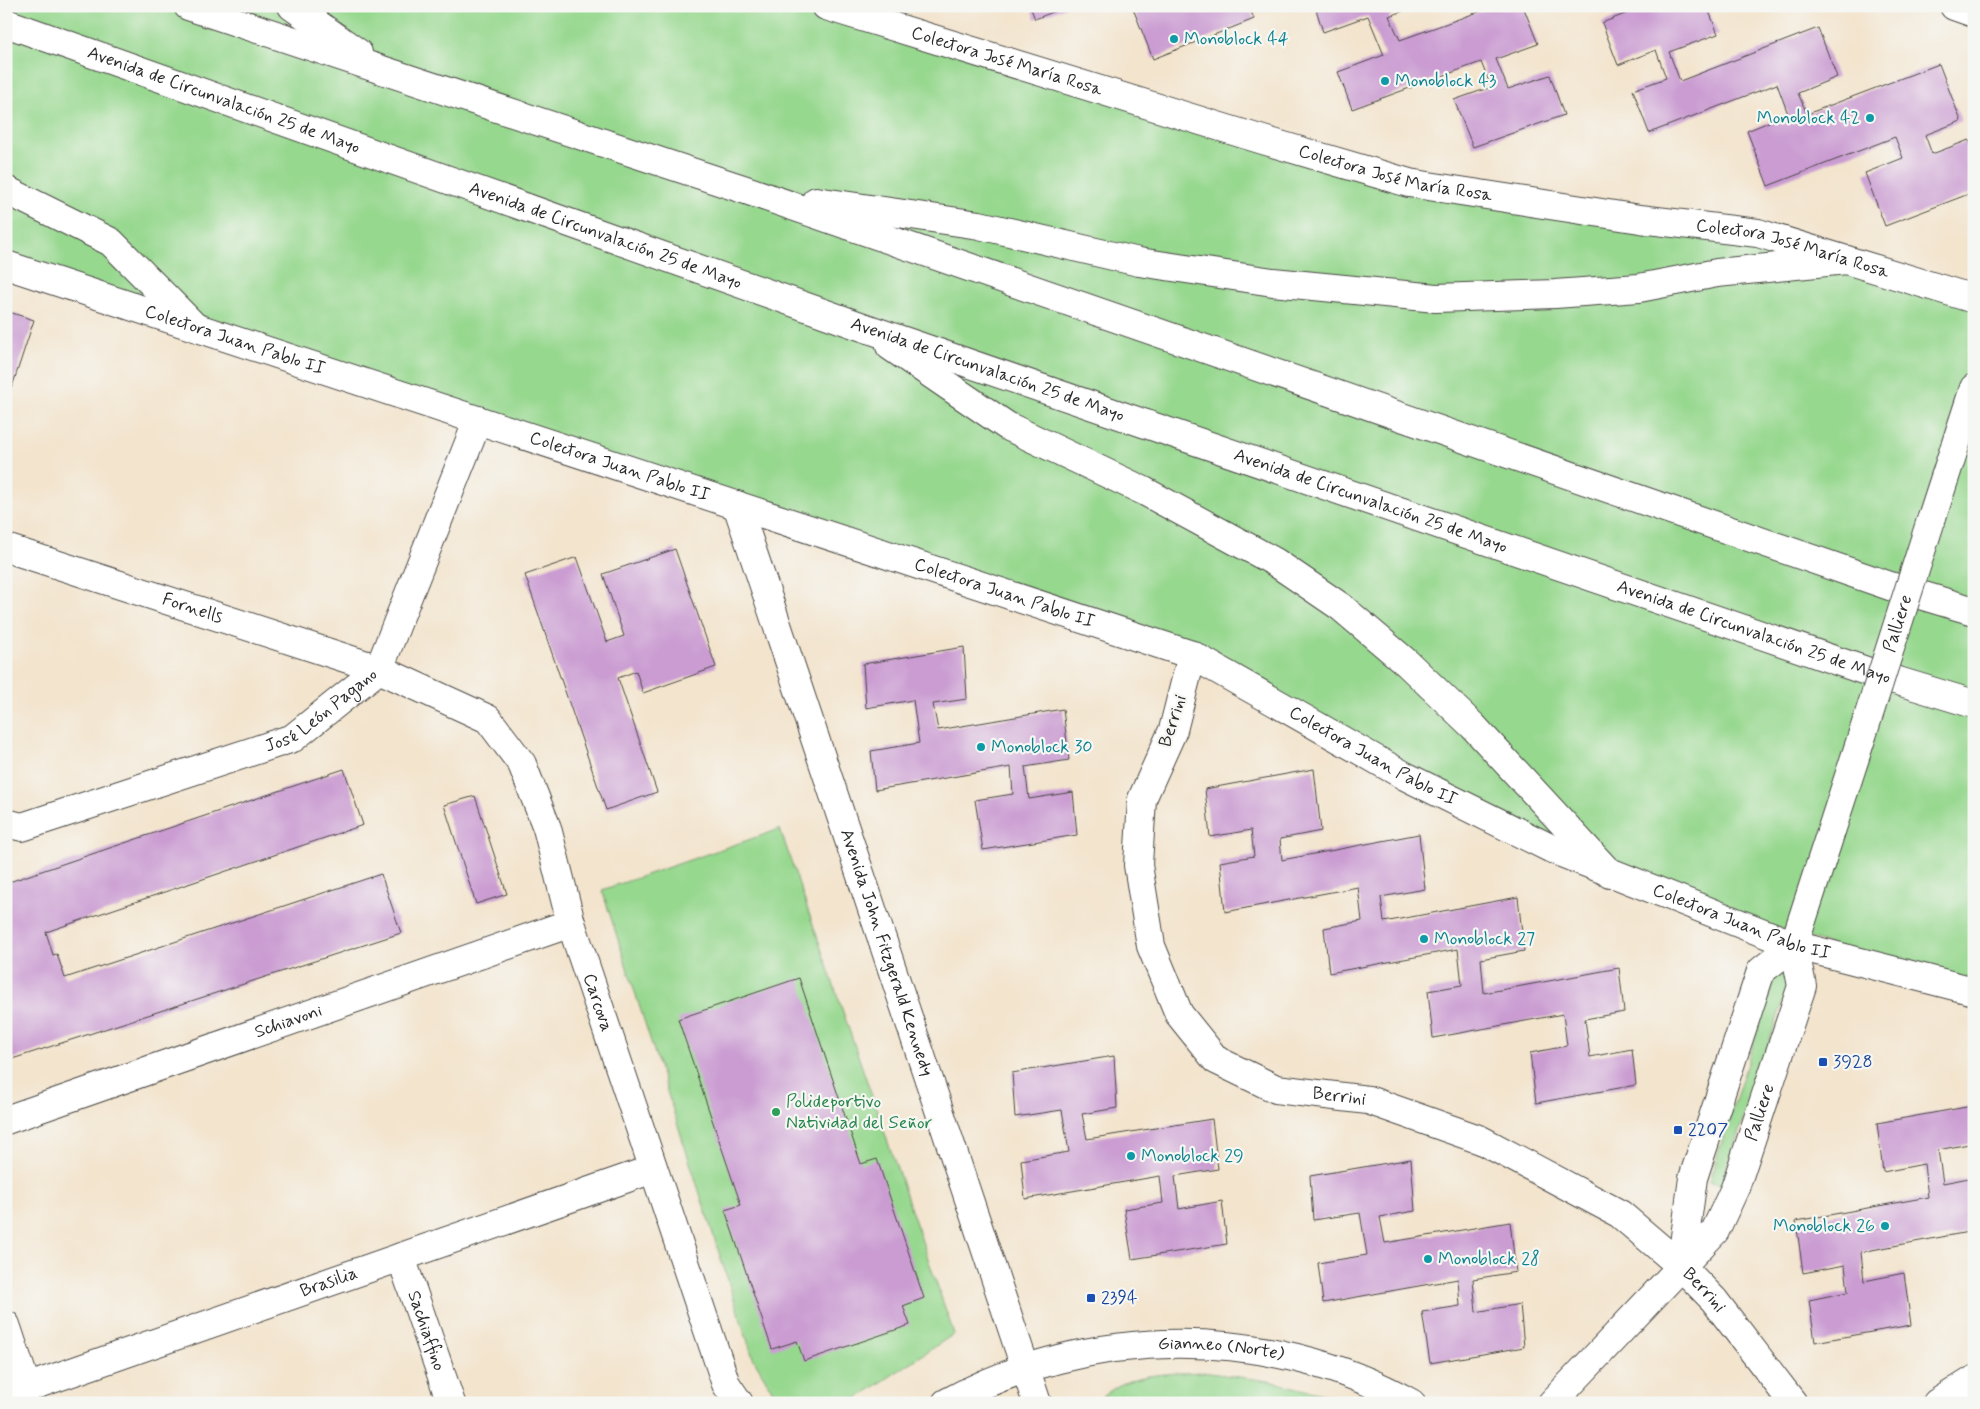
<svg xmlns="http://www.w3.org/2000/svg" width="1980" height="1409" viewBox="0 0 1980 1409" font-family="Mynerve,sans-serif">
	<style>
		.green { fill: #97d88f; stroke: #61825d }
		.building { fill: #ca9cd2 }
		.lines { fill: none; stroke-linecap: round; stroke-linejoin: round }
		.minor-casing { stroke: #494743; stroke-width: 30 }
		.tertiary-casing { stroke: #494743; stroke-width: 30 }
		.secondary-casing { stroke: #494743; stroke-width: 30 }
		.motorway-casing { stroke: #494743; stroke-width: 30 }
		.minor { stroke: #fff; stroke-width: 28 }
		.tertiary { stroke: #fff; stroke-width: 28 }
		.secondary { stroke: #fff; stroke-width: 28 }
		.motorway { stroke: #fff; stroke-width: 28 }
		.tertiary-bridge-casing { stroke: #494743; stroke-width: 30; stroke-linecap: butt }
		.tertiary-bridge { stroke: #fff; stroke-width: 28 }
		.culture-dot { fill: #0f9aa8; stroke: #f6f6f2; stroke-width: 2 }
		.transit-dot { fill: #1a4fb4; stroke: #f6f6f2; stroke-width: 2 }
		.leisure-dot { fill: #2e9e5b; stroke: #f6f6f2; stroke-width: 2 }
		.labels { text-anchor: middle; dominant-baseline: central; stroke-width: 4.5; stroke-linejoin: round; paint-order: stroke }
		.culture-label { font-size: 18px; fill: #0d838f; stroke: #f6f6f2; text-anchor: start }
		.street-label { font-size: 18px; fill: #2b2b2b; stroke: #f6f6f2 }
		.transit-label { font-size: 18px; fill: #164399; stroke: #f6f6f2; text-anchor: start }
		.leisure-label { font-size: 18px; fill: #27864d; stroke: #f6f6f2; text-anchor: start }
	</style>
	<rect width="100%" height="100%" fill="#f6f6f2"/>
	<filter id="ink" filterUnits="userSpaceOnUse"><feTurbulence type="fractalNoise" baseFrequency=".02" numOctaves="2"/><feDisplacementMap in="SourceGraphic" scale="10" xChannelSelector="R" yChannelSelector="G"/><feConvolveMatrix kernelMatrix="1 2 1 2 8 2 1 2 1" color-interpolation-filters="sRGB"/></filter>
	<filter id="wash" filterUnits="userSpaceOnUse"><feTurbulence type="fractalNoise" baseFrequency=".0096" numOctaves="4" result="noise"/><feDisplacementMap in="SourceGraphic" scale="20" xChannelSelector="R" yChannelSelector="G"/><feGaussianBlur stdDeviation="1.12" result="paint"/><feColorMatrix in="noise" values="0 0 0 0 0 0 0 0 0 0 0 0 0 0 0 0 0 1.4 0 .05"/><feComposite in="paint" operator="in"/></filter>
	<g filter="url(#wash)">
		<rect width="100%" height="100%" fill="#f3e4cd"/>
		<path class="green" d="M6,6H826L1263,140L1640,219L1974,299V991L1610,874L1192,655L6,265Z
			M780,829L954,1334L850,1403H788L776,1397L753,1358L602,890Z
			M1776,973L1791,978L1721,1184L1709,1182Z
			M1202,1372L1269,1381L1359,1403H1097C1122,1372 1166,1374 1202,1372Z"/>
		<g id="blocks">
			<path class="building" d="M1030,6H1068L1035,19Z
				M1132,6H1249L1254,19L1153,59Z
				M1315,6H1417L1389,16L1400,40L1495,6H1523L1538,44L1496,59L1508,89L1550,75L1564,115L1473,147L1454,100L1491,87L1481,62L1352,109L1338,72L1384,55L1368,16L1323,32Z
				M1645,6H1707L1718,34L1669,52L1680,81L1818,28L1837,77L1798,93L1807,114L1939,64L1961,121L1925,135L1932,154L1969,140L1974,152V192L1885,226L1865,173L1903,158L1895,137L1768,186L1747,131L1788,114L1777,84L1649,133L1633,90L1666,78L1656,50L1618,65L1602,23Z
				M6,311L34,320L12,387L6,385Z
				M675,549L716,667L643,693L636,671L618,678L657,792L606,810L525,575L577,557L607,642L624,636L603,574Z
				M964,647L967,699L933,704L938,730L1063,709L1069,760L1025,767L1029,799L1073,792L1077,835L983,850L975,800L1013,794L1011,767L875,790L871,751L919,743L913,700L866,708L863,664Z
				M344,769L363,825L46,932L53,955L57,954L65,978L381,874L401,933L6,1061V883Z
				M1314,769L1321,831L1280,839L1282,860L1419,834L1425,889L1381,897L1384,922L1518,897L1524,951L1481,959L1484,993L1619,968L1624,1012L1585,1019L1590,1057L1632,1049L1636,1085L1536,1103L1530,1053L1567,1046L1563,1014L1433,1038L1428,991L1462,985L1458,949L1329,973L1324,928L1362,921L1358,887L1225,912L1220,862L1254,856L1251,830L1210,837L1205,789Z
				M475,796L507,894L476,904L444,805Z
				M799,978L861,1164L877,1159L924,1298L903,1306L910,1325L804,1361L797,1341L772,1349L725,1210L741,1205L678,1019Z
				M1114,1056L1117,1108L1082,1114L1087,1139L1212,1119L1218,1169L1175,1176L1179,1209L1222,1201L1227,1244L1132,1259L1124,1209L1163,1203L1160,1176L1025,1199L1021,1160L1069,1152L1062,1110L1015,1117L1012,1073Z
				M1972,1106L1974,1143L1938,1150L1943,1183L1974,1177V1231L1861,1252L1864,1281L1904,1273L1911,1325L1815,1342L1809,1300L1848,1292L1845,1265L1803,1273L1796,1221L1928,1197L1924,1164L1883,1172L1877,1123Z
				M1411,1159L1415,1211L1380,1217L1385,1243L1510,1222L1516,1272L1473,1279L1476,1312L1520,1304L1524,1347L1430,1363L1422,1312L1460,1306L1458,1279L1323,1303L1318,1263L1367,1255L1360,1213L1313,1220L1310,1176Z"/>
		</g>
	</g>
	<g filter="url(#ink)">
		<use href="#blocks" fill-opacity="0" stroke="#494743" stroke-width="1"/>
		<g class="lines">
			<defs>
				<g id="minor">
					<path d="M1954,6L1974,13"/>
					<path id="s1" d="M6,548L379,669L488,719L522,764L547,828L571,923L726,1384L739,1403"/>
					<path id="s2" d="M1192,655L1173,730L1142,799L1138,865L1151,946L1179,1014L1216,1060L1276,1089L1368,1100L1481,1140L1620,1214L1681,1266L1714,1300L1793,1403"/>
					<path id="s3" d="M6,823L22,827L293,738L379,669L478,420"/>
					<path id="s4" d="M6,1120L571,923"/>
					<path id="s5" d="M401,1257L451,1403"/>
					<path d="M6,1325L27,1388"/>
					<path id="s6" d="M6,1395L653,1169"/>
					<path d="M1937,1403L1974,1380"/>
				</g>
				<g id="tertiary">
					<path id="s7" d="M737,505L1037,1403"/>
					<path d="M1932,517L1974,388"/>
					<path d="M1681,1266L1693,1178L1761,971L1794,945"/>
					<path id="s8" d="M946,1403C1089,1325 1268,1323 1411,1403"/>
					<path id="s9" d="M1552,1403L1715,1231L1735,1188L1802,986L1794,945L1862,736"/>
				</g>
				<g id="secondary">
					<path id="s10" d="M826,6L1263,140L1409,183L1640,219L1758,233L1974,299"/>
					<path d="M6,190L111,242L191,323"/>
					<path id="s11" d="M6,265L1192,655L1405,776L1554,850L1794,945L1974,991"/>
				</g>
				<g id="motorway">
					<path d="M188,6L746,190L1890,586L1974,611"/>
					<path d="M292,6L358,53"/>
					<path id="s12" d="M6,23L860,326L1875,674L1974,704"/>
					<path d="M816,201L979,225L1139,262L1273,282L1436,298L1555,294L1639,288L1717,273L1847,260"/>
					<path d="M890,346L1007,426L1144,491L1275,562L1341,607L1407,663L1473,726L1610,874"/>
				</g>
			</defs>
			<use href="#minor" class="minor-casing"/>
			<use href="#tertiary" class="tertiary-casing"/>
			<use href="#secondary" class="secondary-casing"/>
			<use href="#motorway" class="motorway-casing"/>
			<use href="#minor" class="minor"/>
			<use href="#tertiary" class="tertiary"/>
			<use href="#secondary" class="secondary"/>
			<use href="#motorway" class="motorway"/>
			<defs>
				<g id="tertiary-bridge">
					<path id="s13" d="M1862,736L1932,517"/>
				</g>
			</defs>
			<use href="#tertiary-bridge" class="tertiary-bridge-casing"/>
			<use href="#tertiary-bridge" class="tertiary-bridge"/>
		</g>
	</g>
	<g class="culture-dot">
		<circle cx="1174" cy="39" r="5"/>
		<circle cx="1385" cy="81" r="5"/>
		<circle cx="1870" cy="118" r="5"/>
		<circle cx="981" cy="747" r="5"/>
		<circle cx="1424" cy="939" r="5"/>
		<circle cx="1131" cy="1156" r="5"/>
		<circle cx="1885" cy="1226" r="5"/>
		<circle cx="1428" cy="1259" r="5"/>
	</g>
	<g class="transit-dot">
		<rect x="1818" y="1057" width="10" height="10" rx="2.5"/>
		<rect x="1673" y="1125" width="10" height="10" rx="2.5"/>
		<rect x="1086" y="1293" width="10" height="10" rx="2.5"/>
	</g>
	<circle class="leisure-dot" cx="776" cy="1112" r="5"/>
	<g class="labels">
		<g class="culture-label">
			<text x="1184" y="39">Monoblock 44</text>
			<text x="1395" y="81">Monoblock 43</text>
			<text x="1860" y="118" text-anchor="end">Monoblock 42</text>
			<text x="991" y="747">Monoblock 30</text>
			<text x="1434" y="939">Monoblock 27</text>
			<text x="1141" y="1156">Monoblock 29</text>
			<text x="1875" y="1226" text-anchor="end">Monoblock 26</text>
			<text x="1438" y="1259">Monoblock 28</text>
		</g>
		<g class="street-label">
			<text stroke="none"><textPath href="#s10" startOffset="189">Colectora José María Rosa</textPath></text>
			<text stroke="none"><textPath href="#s12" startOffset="231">Avenida de Circunvalación 25 de Mayo</textPath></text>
			<text stroke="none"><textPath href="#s10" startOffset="594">Colectora José María Rosa</textPath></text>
			<text stroke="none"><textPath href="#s12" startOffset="636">Avenida de Circunvalación 25 de Mayo</textPath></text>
			<text stroke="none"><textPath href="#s10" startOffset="999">Colectora José María Rosa</textPath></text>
			<text stroke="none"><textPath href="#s11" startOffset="241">Colectora Juan Pablo II</textPath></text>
			<text stroke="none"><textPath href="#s12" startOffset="1041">Avenida de Circunvalación 25 de Mayo</textPath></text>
			<text stroke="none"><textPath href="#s11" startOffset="646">Colectora Juan Pablo II</textPath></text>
			<text stroke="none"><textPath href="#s12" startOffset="1446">Avenida de Circunvalación 25 de Mayo</textPath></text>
			<text stroke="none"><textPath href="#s11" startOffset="1051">Colectora Juan Pablo II</textPath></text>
			<text stroke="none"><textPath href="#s1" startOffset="196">Fornells</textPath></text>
			<text stroke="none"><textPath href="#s13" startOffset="118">Palliere</textPath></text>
			<text stroke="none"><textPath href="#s12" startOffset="1851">Avenida de Circunvalación 25 de Mayo</textPath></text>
			<text stroke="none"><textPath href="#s3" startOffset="340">José León Pagano</textPath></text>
			<text transform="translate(1173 721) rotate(-72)">Berrini</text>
			<text stroke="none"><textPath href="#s11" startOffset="1456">Colectora Juan Pablo II</textPath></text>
			<text stroke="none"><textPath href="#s11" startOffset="1861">Colectora Juan Pablo II</textPath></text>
			<text stroke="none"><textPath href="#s7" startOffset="472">Avenida John Fitzgerald Kennedy</textPath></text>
			<text stroke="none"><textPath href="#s1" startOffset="819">Carcova</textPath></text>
			<text stroke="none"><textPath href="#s4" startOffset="299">Schiavoni</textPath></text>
			<text stroke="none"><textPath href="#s2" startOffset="564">Berrini</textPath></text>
			<text stroke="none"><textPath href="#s9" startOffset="364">Palliere</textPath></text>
			<text stroke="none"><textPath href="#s6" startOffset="342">Brasilia</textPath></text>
			<text stroke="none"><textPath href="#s2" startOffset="984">Berrini</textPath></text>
			<text stroke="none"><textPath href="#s5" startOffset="78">Sachiaffino</textPath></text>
			<text stroke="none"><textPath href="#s8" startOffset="285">Gianneo (Norte)</textPath></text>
		</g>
		<g class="transit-label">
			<text x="1833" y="1062">3928</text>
			<text x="1688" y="1130">2207</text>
			<text x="1101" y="1298">2394</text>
		</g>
		<g class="leisure-label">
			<text x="786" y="1102">Polideportivo<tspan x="786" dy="21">Natividad del Señor</tspan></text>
		</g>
	</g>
	<rect width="1980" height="1409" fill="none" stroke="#f6f6f2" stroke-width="25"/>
</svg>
